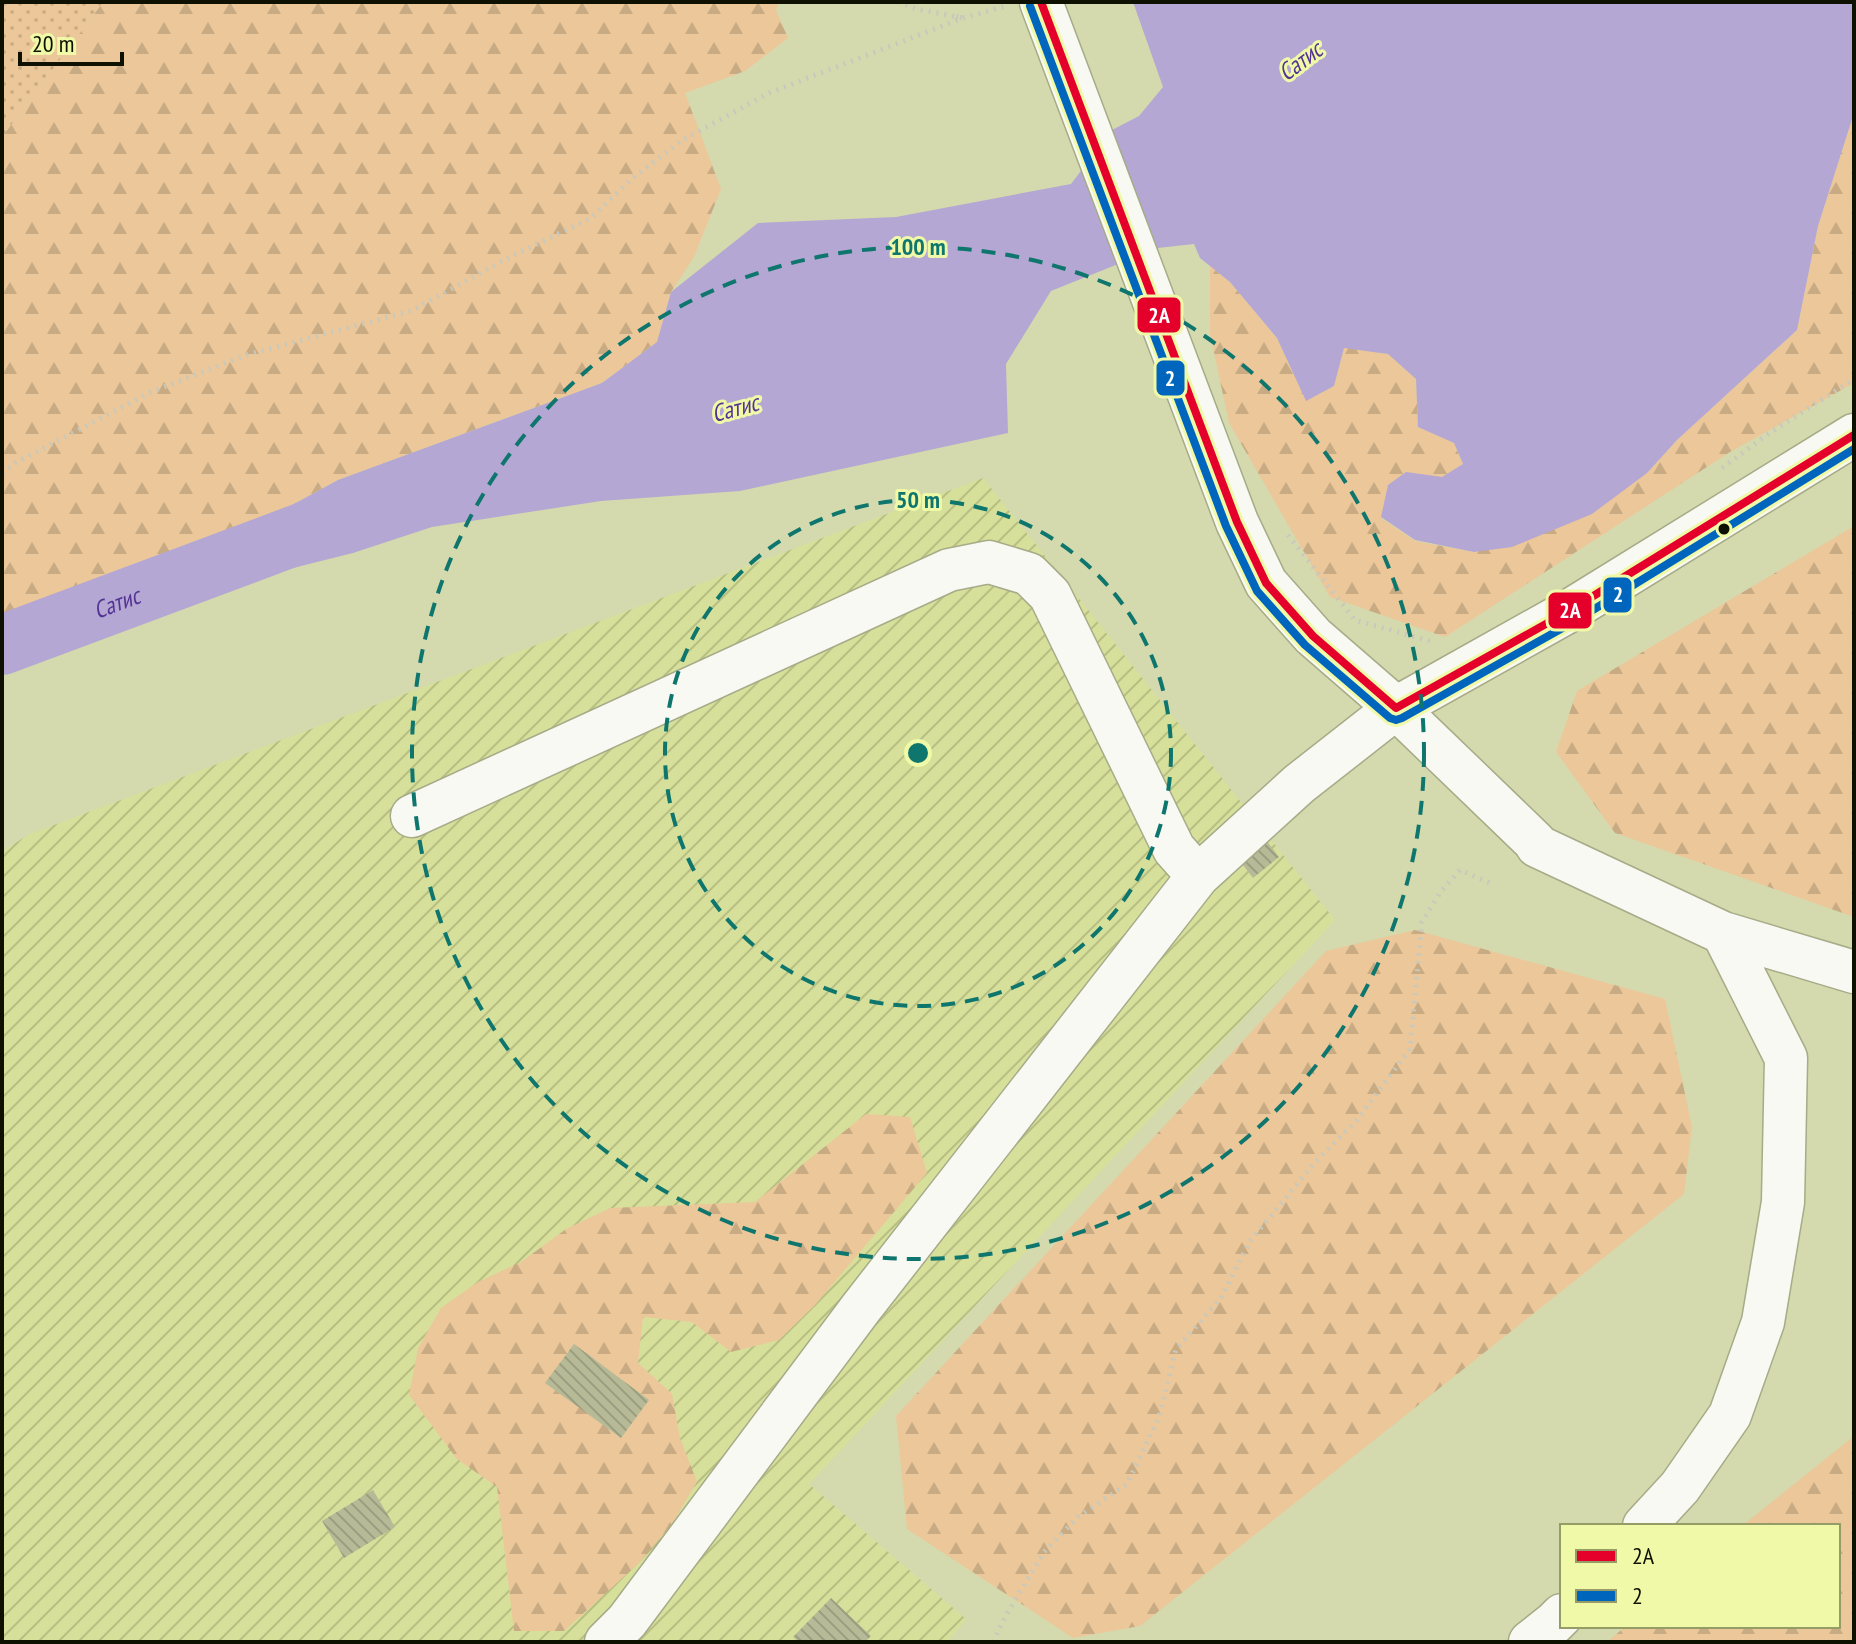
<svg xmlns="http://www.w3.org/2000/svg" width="1856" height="1644" viewBox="0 0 1856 1644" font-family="'PT Sans Narrow',sans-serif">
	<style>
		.industrial { fill: url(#industrial-furrows) }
		.forest { fill: url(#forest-firs) }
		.park { fill: url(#park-dots) }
		.water { fill: #b4a7d4 }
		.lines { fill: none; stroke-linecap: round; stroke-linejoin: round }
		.river { stroke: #b4a7d4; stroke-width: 60 }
		.building { fill: url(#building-back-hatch) }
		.minor-casing { stroke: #a6ab88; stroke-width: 45 }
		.path { stroke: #c8c9bd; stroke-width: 5; stroke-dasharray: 2 6; stroke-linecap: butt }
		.minor { stroke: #f9f9f3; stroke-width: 42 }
		.bus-1-casing { stroke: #eff9a8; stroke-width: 14 }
		.bus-2-casing { stroke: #eff9a8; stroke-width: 14 }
		.bus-1 { stroke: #e4002b; stroke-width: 8 }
		.bus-2 { stroke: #0065bd; stroke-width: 8 }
		.ring { fill: none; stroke: #0f766e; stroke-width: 4; stroke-dasharray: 14 10 }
		.bus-dot { fill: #0e1000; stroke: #eff9a8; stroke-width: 3 }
		.labels { text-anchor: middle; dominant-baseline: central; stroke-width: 6; stroke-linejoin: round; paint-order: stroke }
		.water-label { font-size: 24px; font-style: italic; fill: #543393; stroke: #eff9a8 }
		.centre { fill: #0f766e; stroke: #eff9a8; stroke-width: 4 }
		.ring-label { font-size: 24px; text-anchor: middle; font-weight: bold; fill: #0f766e; stroke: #eff9a8; stroke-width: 6; stroke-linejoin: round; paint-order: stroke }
		.line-badge { stroke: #eff9a8; stroke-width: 3 }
		.badge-label { font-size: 22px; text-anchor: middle; font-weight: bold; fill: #fff }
	</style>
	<defs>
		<pattern id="industrial-furrows" width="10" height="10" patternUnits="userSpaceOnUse" patternTransform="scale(2)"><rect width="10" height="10" fill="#d7e09a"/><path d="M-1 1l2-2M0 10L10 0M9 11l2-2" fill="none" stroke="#b7bf83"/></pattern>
		<pattern id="forest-firs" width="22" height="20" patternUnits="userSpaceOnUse" patternTransform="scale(2)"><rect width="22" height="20" fill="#ebc79a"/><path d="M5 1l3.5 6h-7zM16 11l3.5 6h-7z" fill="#c8aa83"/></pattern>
		<pattern id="park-dots" width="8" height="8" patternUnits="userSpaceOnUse" patternTransform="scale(2)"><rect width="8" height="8" fill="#ebc79a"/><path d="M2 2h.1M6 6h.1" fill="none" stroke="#c8aa83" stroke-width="1.8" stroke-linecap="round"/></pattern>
		<pattern id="building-back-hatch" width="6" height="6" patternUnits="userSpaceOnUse" patternTransform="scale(2)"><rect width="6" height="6" fill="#b6ba97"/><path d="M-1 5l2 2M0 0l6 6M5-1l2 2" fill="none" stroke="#9b9f80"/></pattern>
	</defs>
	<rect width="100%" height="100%" fill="#d4daad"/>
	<path class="industrial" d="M983,478L1335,920L809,1484L966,1619L948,1642H2V851L30,834Z"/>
	<path class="forest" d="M103,2H779L776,10L788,38L745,71L685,93L721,189L694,257L671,292L657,342L602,383L338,480L246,530L102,589L2,621V137Z
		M1854,113V383L1730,452L1445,637L1330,597L1229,423L1210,334V266L1230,282L1277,338L1306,400L1334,386L1344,347L1388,354L1416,379L1418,427L1454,443L1463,464L1381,518L1415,541L1474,552L1647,473L1677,440L1797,330L1818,226Z
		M1854,526V917L1615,833L1556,752L1577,691Z
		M1415,930L1665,999L1692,1127L1684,1194L1140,1626L1073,1638L907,1529L896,1416L1326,951Z
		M866,1114L910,1117L927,1173L815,1305L779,1340L731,1352L692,1322L643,1317L638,1363L672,1394L680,1438L697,1482L672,1524L639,1563L564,1631H514L497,1487L457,1459L409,1395L418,1348L441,1308L478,1282L521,1262L566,1229L610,1208L755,1202Z
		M1854,1436V1642H1607L1626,1626H1838V1526H1742Z"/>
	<path class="park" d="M2,2H103L2,137Z"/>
	<path class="water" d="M1133,2H1854V113L1818,226L1797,330L1677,440L1647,473L1592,514L1512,547L1474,552L1415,540L1381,517L1388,485L1406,472L1442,477L1463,464L1454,443L1418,427L1416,379L1388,354L1344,348L1334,386L1306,401L1277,338L1230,282L1200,258L1194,244L1158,248L1051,291L1006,364L1008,433L740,491L601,501L432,527L353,553L293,568L242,555L246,530L338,480L602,383L657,342L671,292L758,223L896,217L1071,184L1112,130L1139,116L1163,87Z"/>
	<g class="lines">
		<path class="river" id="s1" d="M2,645L318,527"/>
	</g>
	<path class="building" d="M1259,831L1279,857L1253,878L1232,851Z
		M574,1344L649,1400L621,1438L545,1383Z
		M373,1490L395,1527L344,1558L322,1521Z
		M831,1598L871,1636L865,1642H799L793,1637Z"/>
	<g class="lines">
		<defs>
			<path id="minor" d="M1041,2L1237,522L1266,583L1313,636L1396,708L1535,842L1537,846L1723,933L1786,1058L1783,1202L1763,1322L1730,1415L1680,1487L1644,1526
				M412,816L949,570L989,562L1029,574L1050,595L1174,849L1198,876
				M1723,933L1854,972
				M606,1642L627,1621L861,1308L1198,876L1299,784L1396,708L1569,611L1854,435
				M1530,1642L1554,1623L1562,1615"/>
		</defs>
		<use href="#minor" class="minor-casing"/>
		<path class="path" d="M898,2L917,9L963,18L953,16
			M1722,468L1768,434L1854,379
			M2,473L15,463L151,392L246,355L411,311L502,261L591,218L635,176L681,141L769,93L963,18L1006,6
			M1288,535L1355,620L1433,642
			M993,1642L1005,1617L1044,1552L1078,1517L1127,1484L1159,1417L1176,1349L1221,1298L1250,1241L1317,1160L1356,1121L1410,1049L1422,922L1440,893L1460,870L1490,883"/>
		<use href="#minor" class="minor"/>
		<defs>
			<path id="bus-1" d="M1041,2L1237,522L1266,583L1313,636L1396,708L1569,611L1854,435"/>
			<path id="bus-2" d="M1030,6L1226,526L1257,591L1305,645L1390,718L1396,720L1402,718L1575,621L1854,449"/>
		</defs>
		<use href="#bus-1" class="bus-1-casing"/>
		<use href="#bus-2" class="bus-2-casing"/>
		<use href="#bus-1" class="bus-1"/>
		<use href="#bus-2" class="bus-2"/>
	</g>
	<g class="ring">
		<circle cx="918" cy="753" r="253"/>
		<circle cx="918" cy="753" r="506"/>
	</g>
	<circle class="bus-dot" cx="1724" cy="529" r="7"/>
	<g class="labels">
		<g class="water-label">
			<text transform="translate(1300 61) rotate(-37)">Сатис</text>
			<text transform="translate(735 408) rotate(-15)">Сатис</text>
			<text stroke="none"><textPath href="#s1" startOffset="122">Сатис</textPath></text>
		</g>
	</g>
	<circle cx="918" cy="753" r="12" class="centre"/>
	<g class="ring-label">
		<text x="918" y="255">100 m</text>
		<text x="918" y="508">50 m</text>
	</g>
	<g class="line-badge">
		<rect x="1136" y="296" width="46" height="38" rx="8" fill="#e4002b"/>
		<rect x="1155" y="359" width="31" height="38" rx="8" fill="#0065bd"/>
		<rect x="1602" y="576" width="31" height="38" rx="8" fill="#0065bd"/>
		<rect x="1547" y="591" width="46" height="39" rx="8" fill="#e4002b"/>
	</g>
	<g class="badge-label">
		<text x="1159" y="323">2А</text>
		<text x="1170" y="386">2</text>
		<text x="1618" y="602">2</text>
		<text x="1570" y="618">2А</text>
	</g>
	<rect width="1856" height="1644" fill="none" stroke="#0e1000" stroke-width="8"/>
	<rect x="1560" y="1524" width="280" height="104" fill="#eff9a8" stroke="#959c65" stroke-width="2"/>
	<rect x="1576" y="1550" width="40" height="12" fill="#e4002b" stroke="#959c65" stroke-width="2"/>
	<text x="1632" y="1564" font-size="24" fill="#0e1000">2А</text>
	<rect x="1576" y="1590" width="40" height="12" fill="#0065bd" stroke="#959c65" stroke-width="2"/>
	<text x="1632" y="1604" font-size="24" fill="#0e1000">2</text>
	<path d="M20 52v12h102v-12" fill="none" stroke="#0e1000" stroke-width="4"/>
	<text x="32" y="52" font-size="24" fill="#0e1000" stroke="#eff9a8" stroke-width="6" paint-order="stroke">20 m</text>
</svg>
